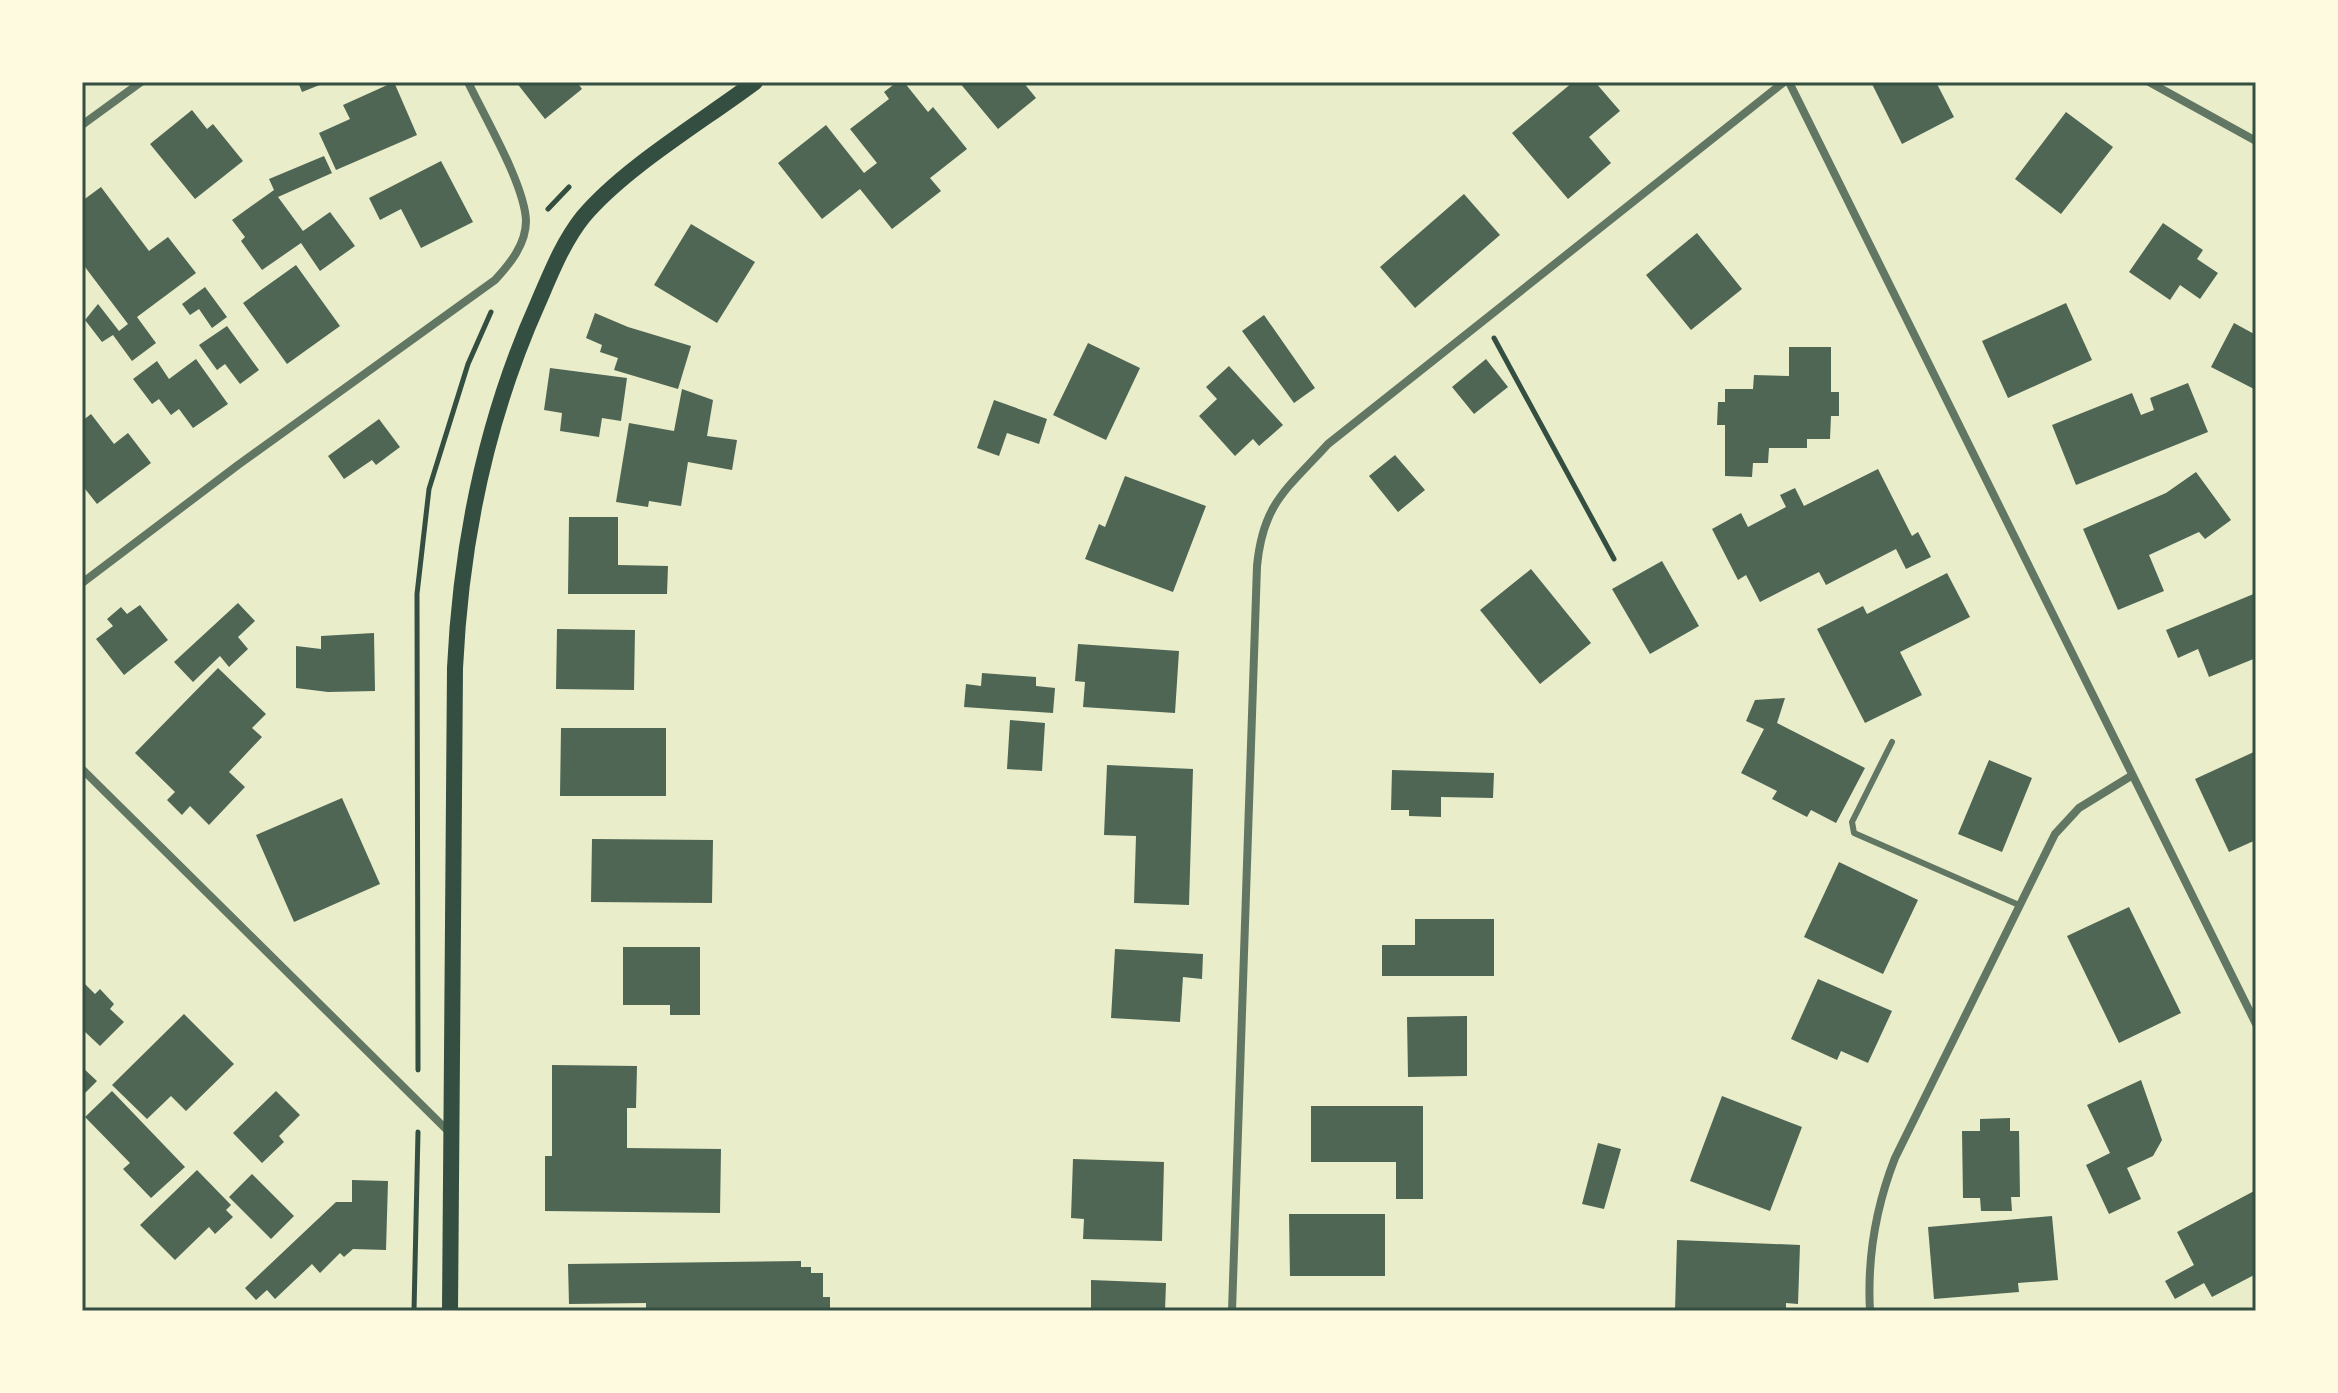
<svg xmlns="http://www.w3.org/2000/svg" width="2338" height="1393" viewBox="0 0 2338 1393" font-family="Signika,sans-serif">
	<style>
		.building { fill: #4f6655 }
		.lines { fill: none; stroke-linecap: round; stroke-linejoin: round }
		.path { stroke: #344e41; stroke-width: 5 }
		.service { stroke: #617663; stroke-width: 6 }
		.minor { stroke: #617663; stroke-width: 8 }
		.secondary { stroke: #344e41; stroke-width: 16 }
		.neatline { fill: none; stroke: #344e41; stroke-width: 3 }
	</style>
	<rect width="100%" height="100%" fill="#e9edc9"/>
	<path class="building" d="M298,82H327L302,92Z
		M394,82L417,135L336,170L319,133L350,119L343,105Z
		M516,82H577L582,89L545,119Z
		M897,82H904L928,112L933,107L967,149L930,178L941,191L892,229L860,189L822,219L778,163L826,125L864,173L877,163L850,129L889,99L884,92Z
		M959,82H1023L1036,98L998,129Z
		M1573,82H1595L1620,111L1589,137L1611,163L1568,199L1512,133Z
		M1871,82H1936L1954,117L1902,144Z
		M192,110L207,129L213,124L243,161L195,199L150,144Z
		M2066,112L2113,147L2061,214L2015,179Z
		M324,156L332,173L278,197L303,231L330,212L355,246L320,271L301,243L262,270L241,241L245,237L232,220L274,190L269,179Z
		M441,161L473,222L421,248L401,209L380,220L369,198Z
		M101,187L149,251L168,237L196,273L137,317L156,343L132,361L113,335L102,342L85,320L98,304L119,331L128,324L82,263V201Z
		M1464,194L1500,235L1415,308L1380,267Z
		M2163,223L2203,250L2197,259L2218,273L2200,299L2180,285L2170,300L2129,272Z
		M691,224L755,262L717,323L654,285Z
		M1697,233L1742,289L1691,330L1646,275Z
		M296,265L340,326L287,364L243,303Z
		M205,287L227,317L212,328L199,309L190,315L182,304Z
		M2066,303L2092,360L2008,398L1982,341Z
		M595,313L628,327L691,346L678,389L614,370L618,358L600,352L602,345L586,338Z
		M1264,315L1315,388L1294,403L1242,331Z
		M2234,323L2256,335V390L2211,367Z
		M227,326L259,370L240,384L225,364L217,370L199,345Z
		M1088,343L1140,368L1106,440L1053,415Z
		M1789,347H1831V392H1839V416H1831L1830,439H1807V448H1769L1768,463H1753L1752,477L1725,476V425H1717L1718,402H1725V389H1753L1754,375L1789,376Z
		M196,359L228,404L193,428L179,409L171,415L159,399L152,404L133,379L157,361L169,379Z
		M1486,359L1508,387L1474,414L1452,387Z
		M1229,366L1283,425L1259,446L1253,439L1235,456L1199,416L1217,399L1206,387Z
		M550,368L627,378L621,421L602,418L599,437L560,431L562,413L544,410Z
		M2188,383L2208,432L2076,485L2052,425L2132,393L2141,415L2154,410L2150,398Z
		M682,389L713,400L707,436L737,440L732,470L688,462L681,506L649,501L648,507L616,502L629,423L674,431Z
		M994,400L1047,419L1039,444L1007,433L999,456L977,448Z
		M91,414L114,444L128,433L151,463L97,504L82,485V421Z
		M379,419L400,447L376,465L372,460L344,479L328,456Z
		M1395,455L1425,490L1398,512L1369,476Z
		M1878,469L1912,536L1918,532L1931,557L1906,569L1896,549L1826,585L1819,572L1760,602L1746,575L1738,580L1712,529L1741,513L1748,527L1786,507L1780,495L1795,488L1804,506Z
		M2196,472L2231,520L2205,539L2199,532L2149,555L2164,591L2118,610L2083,529L2166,493Z
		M1125,476L1206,506L1173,592L1085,559L1099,524L1105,527Z
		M569,517H618V565L668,566L667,594H568Z
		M1662,561L1699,626L1650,654L1612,589Z
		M1531,569L1591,643L1540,684L1480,610Z
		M1947,573L1970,617L1900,652L1922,695L1865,723L1817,629L1863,606L1867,614Z
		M2256,593V658L2209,677L2198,649L2178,658L2166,630Z
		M238,603L255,621L238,637L248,649L229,667L220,656L193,682L174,662Z
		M140,605L168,640L124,675L96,639L113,626L107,619L121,607L127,614Z
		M557,629L635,630L634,690L556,689Z
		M374,633L375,691L328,692L296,688V646L321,649V636Z
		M1078,644L1179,651L1175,713L1083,707L1085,682L1075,681Z
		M218,668L266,714L252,728L262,737L229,772L245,787L209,825L190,806L182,815L167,800L175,792L135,753Z
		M982,673L1036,677V686L1055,688L1053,713L964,707L966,684L981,686Z
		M1785,698L1777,723L1865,768L1836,823L1811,810L1807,817L1772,799L1777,791L1741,773L1764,729L1746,721L1755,700Z
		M1010,720L1045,723L1042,771L1007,769Z
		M561,728H666V796H560Z
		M2256,751V840L2229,852L2195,779Z
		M1989,760L2032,778L2002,852L1958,834Z
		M1107,765L1193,769L1189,905L1134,903L1136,836L1104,835Z
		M1392,770L1494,773L1493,798L1441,797V817L1409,816V810H1391Z
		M342,798L380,884L294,922L256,835Z
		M592,839L713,840L712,903L591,902Z
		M1839,862L1918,900L1883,974L1804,937Z
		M2129,907L2181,1013L2119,1043L2067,936Z
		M1415,919H1494V976H1382V945H1415Z
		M623,947H700V1015H670V1005H623Z
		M1115,949L1203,954L1202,979L1183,977L1180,1022L1111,1018Z
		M1818,979L1892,1011L1868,1063L1841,1051L1837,1060L1791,1039Z
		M82,981L95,994L100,989L114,1004L110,1009L124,1022L100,1046L82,1029Z
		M184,1014L234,1064L186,1111L171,1096L147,1119L112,1085Z
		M1467,1016V1076L1408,1077L1407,1017Z
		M552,1065L637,1066L636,1108H627V1148L721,1149L720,1213L545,1211V1156H552Z
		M82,1067L97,1081L82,1096Z
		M2141,1080L2162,1140L2153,1156L2127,1168L2141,1199L2109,1214L2086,1165L2110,1153L2087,1105Z
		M112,1091L185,1167L151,1198L123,1169L130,1163L85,1117Z
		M276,1091L300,1115L279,1136L284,1142L262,1163L233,1133Z
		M1722,1096L1802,1127L1770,1211L1690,1181Z
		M1311,1106H1423V1199H1396V1162H1311Z
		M2010,1118V1131H2019L2020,1197H2011L2012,1211H1981L1980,1198H1963L1962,1131H1980V1119Z
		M1598,1143L1621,1149L1604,1209L1582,1204Z
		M1073,1159L1164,1162L1162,1241L1083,1239L1084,1219L1071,1218Z
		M197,1170L231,1205L226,1210L233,1217L215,1234L209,1227L175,1260L140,1225Z
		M252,1174L294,1216L271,1239L229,1197Z
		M352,1180L388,1181L386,1250L353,1249L344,1257L340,1253L320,1273L312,1264L275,1299L267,1290L256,1300L245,1288L336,1202H352Z
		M2256,1190V1274L2212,1297L2204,1283L2175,1299L2165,1281L2194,1265L2177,1232Z
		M1289,1214H1385V1276H1290Z
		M2052,1216L2058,1280L2018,1283L2019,1292L1934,1299L1928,1227Z
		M1677,1240L1800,1245L1798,1304L1786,1303V1311H1675Z
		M801,1261V1267H811V1273H823V1297H830V1311H646V1303L569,1304L568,1264Z
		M1091,1280L1166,1283L1165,1311H1091Z"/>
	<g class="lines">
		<path class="path" d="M548,209L569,187
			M1494,338L1614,559
			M418,1070L417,594L429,489L468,364L491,312
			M414,1311L418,1132"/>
		<path class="service" d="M1892,742L1852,822L1854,833L2019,905"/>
		<path class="minor" d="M1789,82L2256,1024
			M2149,82L2256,141
			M82,125L141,82
			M82,583L238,465L495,280C510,264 526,244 526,221C525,185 484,116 468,82
			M82,769L450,1133
			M1232,1311L1257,566C1263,503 1287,489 1328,444L1784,82
			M1870,1311C1867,1257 1875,1209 1895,1158L2055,834L2079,808L2131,776"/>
		<path class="secondary" d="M450,1311L455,668C461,541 486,419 538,303C551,273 563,242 583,217C624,168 703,121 755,82"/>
	</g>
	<rect width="2338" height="1393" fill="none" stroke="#fefae0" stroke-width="168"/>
	<rect x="84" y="84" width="2170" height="1225" class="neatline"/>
</svg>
